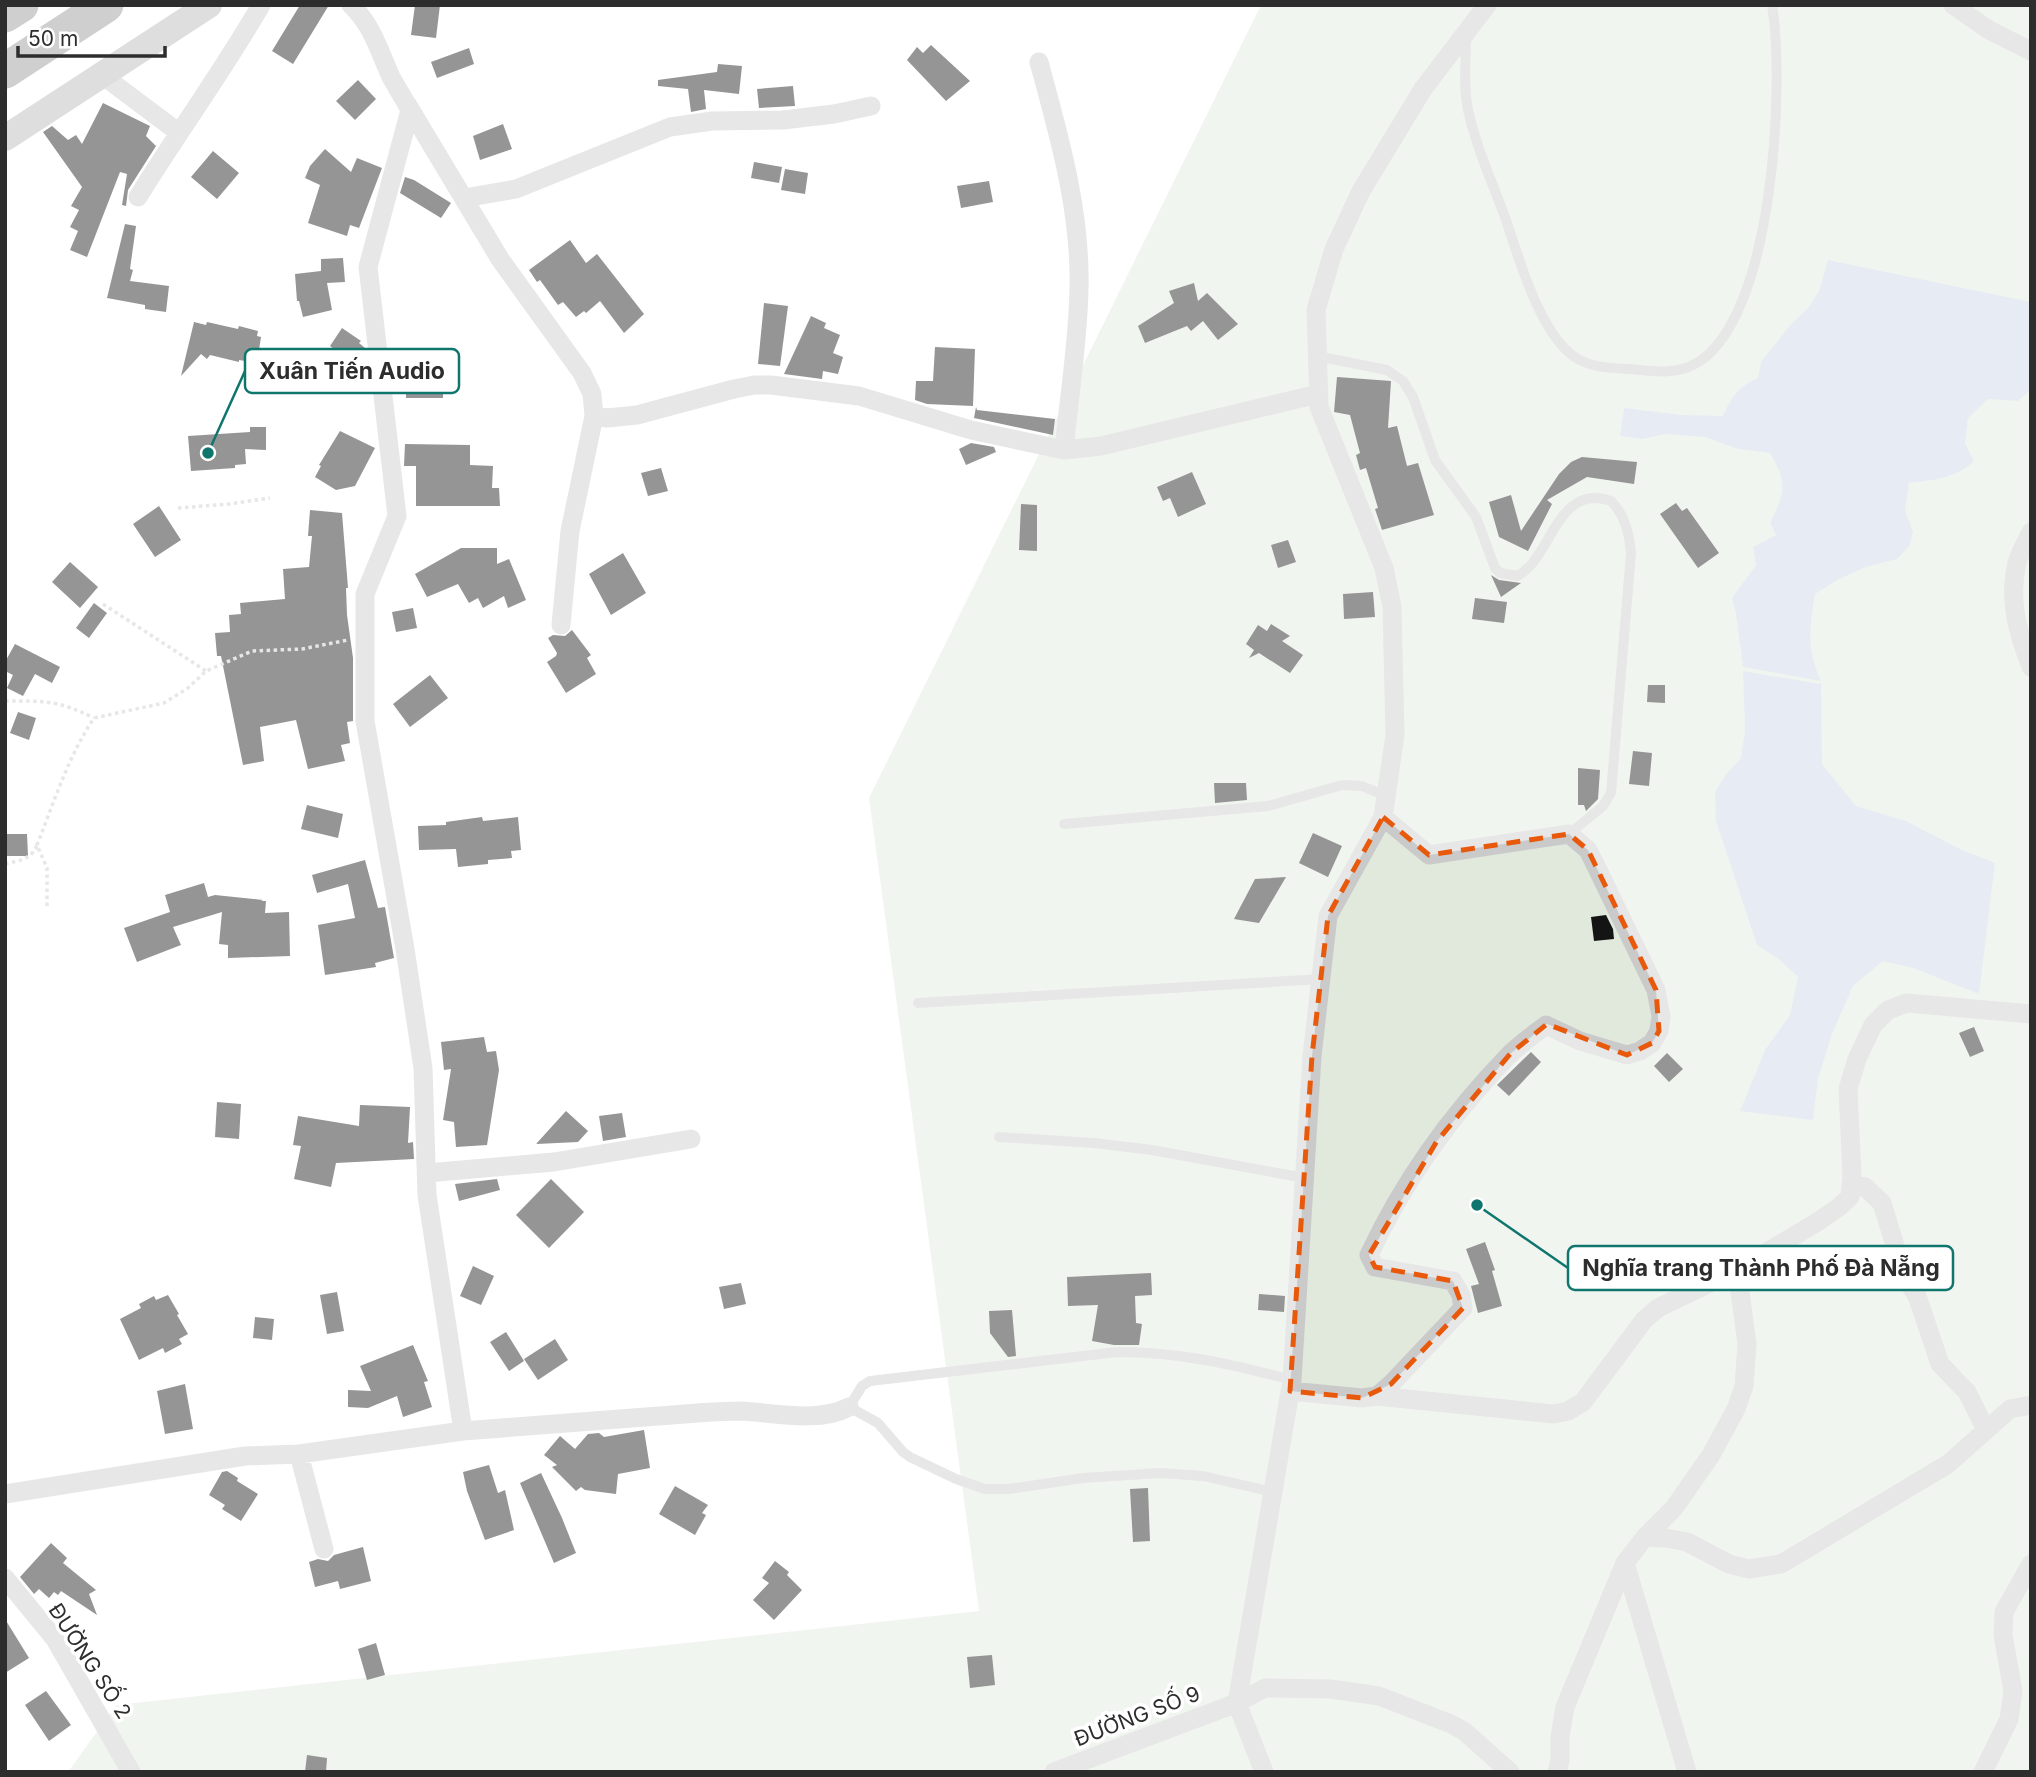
<svg xmlns="http://www.w3.org/2000/svg" width="2036" height="1777" viewBox="0 0 2036 1777" font-family="Inter,sans-serif">
	<style>
		.green { fill: #e0e9dc }
		.water { fill: #cad6e7 }
		.building { fill: #141414 }
		.lines { fill: none; stroke-linecap: round; stroke-linejoin: round }
		.path { stroke: #cacaca; stroke-width: 3.5; stroke-dasharray: 3.5 3.5; stroke-linecap: butt }
		.lane { stroke: #cacaca; stroke-width: 10 }
		.street { stroke: #cacaca; stroke-width: 19 }
		.secondary { stroke: #b7b7b7; stroke-width: 26 }
		.highway { stroke: #949494; stroke-width: 35 }
		.marked { fill: none; stroke: #e8590c; stroke-width: 5; stroke-dasharray: 14 9; stroke-linejoin: round }
		.labels { text-anchor: middle; dominant-baseline: central; stroke-width: 7; stroke-linejoin: round; paint-order: stroke }
		.street-label { font-size: 21px; fill: #2d2d2d; stroke: #fff }
		.leader { fill: none; stroke: #0f766e; stroke-width: 2.5 }
		.callout-dot { fill: #0f766e; stroke: #fff; stroke-width: 2.5 }
		.callout { fill: #fff; stroke: #0f766e; stroke-width: 2.5 }
		.callout-label { font-size: 23px; text-anchor: middle; font-weight: bold; fill: #2d2d2d }
	</style>
	<rect width="100%" height="100%" fill="#fff"/>
	<path class="green" d="M1261,5H2031V1772H68L116,1705L979,1611L869,798Z"/>
	<path class="water" d="M1828,260L2031,302V389L2018,401L1988,399L1968,418L1965,443L1974,461C1955,479 1933,480 1909,483L1905,511L1913,531L1910,545L1897,559L1866,567L1839,579L1815,594C1810,627 1806,649 1821,681L1743,667L1736,614L1732,598L1756,565L1753,547L1776,535L1770,523C1785,492 1788,484 1770,453L1738,449L1705,437L1666,434L1642,439L1620,436L1624,408L1682,415L1723,416C1731,397 1739,386 1758,378L1761,362L1792,323L1808,308L1819,291Z
		M1743,671L1821,684L1822,764L1856,806L1906,821L1962,850L1995,863L1979,994L1913,968L1883,961L1853,986L1832,1034L1818,1079L1813,1120L1740,1111L1765,1050L1790,1015L1798,977L1780,960L1757,945L1716,821L1715,792L1727,773L1741,758L1745,731Z"/>
	<path class="building" d="M300,5H329L293,64L272,51Z
		M415,5H440L436,38L411,35Z
		M931,45L970,81L946,101L907,60L917,47L923,53Z
		M469,48L474,64L437,78L431,62Z
		M718,64L742,66L739,94L704,90L706,109L691,112L688,89L658,86V80L717,72Z
		M358,80L376,99L355,120L336,101Z
		M793,86L795,106L759,108L757,89Z
		M103,103L150,126L146,136L156,146L128,190L126,206L122,205L127,174L120,172L87,257L70,250L78,231L70,227L79,210L71,206L82,187L43,132L52,126L68,140L76,135L82,144Z
		M503,124L512,149L480,160L473,136Z
		M325,149L351,172L357,158L382,168L359,228L350,225L347,236L308,223L320,185L305,178L310,166Z
		M213,151L239,173L217,199L191,177Z
		M754,162L782,167L779,183L751,178Z
		M785,169L808,173L805,194L781,190Z
		M405,177L414,180L451,203L441,218L400,193Z
		M989,181L993,202L961,208L957,186Z
		M125,224L136,226L130,269L133,270L130,281L169,286L166,312L145,309V305L107,298Z
		M570,240L586,263L597,254L644,314L624,333L600,301L586,313L584,311L576,317L563,302L558,305L540,280L537,282L529,270Z
		M343,258L345,282L327,283L332,310L303,317L299,301H297L295,274L321,271V259Z
		M1194,283L1198,301L1207,293L1238,324L1218,340L1203,321L1191,331L1187,326L1145,343L1138,326L1174,303L1169,291Z
		M764,303L788,306L780,366L758,364Z
		M811,316L826,323L824,328L840,335L833,353L843,357L838,374L823,371L822,379L784,374Z
		M194,322L206,325L207,322L238,329L239,326L258,331L257,336L261,337L257,363L239,360V362L210,355L207,359L201,354L181,376Z
		M342,328L361,341L359,343L365,348L344,382L327,370L338,352L330,346Z
		M935,347L975,349L973,406L927,404L915,400L916,381H933Z
		M406,376H443V398H406Z
		M1337,377L1391,381L1388,428L1397,426L1407,466L1418,463L1434,515L1382,530L1375,509L1378,508L1366,468L1360,470L1356,455L1360,453L1350,415L1334,412Z
		M976,407L977,410L1055,419L1053,435L974,418Z
		M250,427H266V450L245,449L246,464L235,465V468L191,471L188,436L250,432Z
		M340,431L375,448L355,486L336,490L315,477L321,466L319,465Z
		M971,443L994,447L996,452L966,465L959,449Z
		M405,444L470,445V465L493,466L492,488H499L500,506H416V466H404Z
		M1582,457L1637,462L1634,484L1587,477L1547,500L1552,504L1528,551L1499,537L1489,502L1511,495L1521,531L1559,474L1571,462Z
		M661,468L668,491L648,496L641,473Z
		M1192,472L1206,504L1178,517L1170,498L1163,501L1157,487Z
		M1676,503L1682,511L1687,508L1719,553L1698,568L1660,514Z
		M1021,504L1037,505V551L1019,550Z
		M159,506L181,540L155,557L133,524Z
		M310,510L342,513L348,588H346L347,615L353,658V721L347,722L350,743L341,745L345,761L308,769L296,720L260,727L264,761L243,765L221,656H217L215,633L230,632L229,615L241,614L240,603L285,599L283,569L309,567L312,536H308Z
		M1288,540L1296,562L1278,568L1271,545Z
		M461,548H497V564L509,559L526,600L508,608L504,596L483,608L478,598L469,603L458,584L427,597L415,574Z
		M623,553L646,593L611,615L589,574Z
		M70,562L98,587L80,608L52,582Z
		M1491,575L1499,580L1521,583L1501,597Z
		M1373,592L1375,617L1344,619L1343,594Z
		M1475,598L1507,602L1504,623L1472,619Z
		M94,603L107,613L89,638L76,628Z
		M413,608L417,628L396,632L392,612Z
		M1271,624L1290,636L1282,641L1303,655L1290,673L1259,653L1249,658L1254,650L1246,644L1258,625L1267,631Z
		M572,630L591,655L587,658L596,674L566,693L547,662L556,656L557,653L548,638L553,635L565,636Z
		M15,644L60,667L52,683L35,674L23,696L7,688L13,675L5,671V662Z
		M430,675L448,698L410,727L393,704Z
		M1648,685H1665V703L1647,702Z
		M18,712L36,718L29,740L10,733Z
		M1633,751L1652,753L1649,786L1629,784Z
		M1578,768L1600,770L1598,799L1586,811L1584,805H1578Z
		M1214,783H1246L1247,800L1215,803Z
		M307,805L343,814L338,838L301,829Z
		M482,817L483,821L518,817L521,850L511,851L512,858L488,860V864L458,867L456,849L419,850L418,826L446,825V822Z
		M1313,833L1342,846L1328,877L1299,863Z
		M5,834H27L28,856H5Z
		M365,860L378,908L385,907L394,958L375,963L376,967L325,975L318,925L355,918L348,884L317,893L312,875Z
		M1286,877L1259,923L1234,919L1255,879Z
		M204,883L208,897L215,895L263,900L261,901H266L265,913L289,912L290,956L228,958V945L219,944L222,912L173,927L181,945L137,962L124,928L170,912L165,895Z
		M1606,915L1613,929L1614,939L1594,941L1591,917Z
		M1974,1027L1984,1051L1970,1057L1959,1033Z
		M484,1037L487,1052L496,1051L499,1070L487,1145L456,1147L454,1122L443,1120L451,1069L444,1070L441,1042Z
		M1531,1052L1541,1062L1509,1096L1497,1085Z
		M1667,1053L1683,1069L1669,1082L1654,1066Z
		M217,1102L241,1104L239,1139L215,1137Z
		M360,1105L410,1107L408,1143L413,1142L414,1159L336,1163L331,1187L294,1179L301,1146L293,1145L298,1116L359,1126Z
		M566,1111L588,1131L578,1142L536,1144Z
		M622,1113L626,1137L603,1141L599,1116Z
		M497,1179L500,1190L459,1201L455,1184Z
		M551,1179L584,1212L549,1248L516,1215Z
		M1485,1242L1495,1270L1492,1271L1502,1306L1478,1313L1471,1286L1479,1284L1466,1249Z
		M473,1266L494,1276L481,1305L460,1296Z
		M1151,1273L1152,1295L1135,1296L1136,1323L1142,1324L1139,1345H1114L1092,1341L1098,1305L1068,1306L1067,1277Z
		M741,1283L746,1304L724,1309L719,1287Z
		M337,1292L344,1331L327,1334L320,1295Z
		M1259,1294L1285,1296L1284,1312L1258,1310Z
		M168,1295L179,1314L177,1315L188,1334L179,1339L182,1344L165,1353L163,1348L139,1360L120,1319L141,1308L139,1304L154,1296L156,1300Z
		M1012,1310L1016,1356L1008,1357L990,1333L989,1311Z
		M255,1317L274,1319L272,1340L253,1338Z
		M506,1332L524,1361L509,1371L490,1342Z
		M555,1339L568,1360L538,1380L524,1359Z
		M413,1345L428,1381L424,1382L432,1407L403,1417L397,1396L368,1408L348,1407V1390L371,1391L360,1366Z
		M185,1384L193,1429L165,1434L157,1391Z
		M644,1430L650,1468L618,1474L616,1494L585,1490L581,1487L576,1491L552,1467L557,1465L544,1455L560,1436L575,1449L588,1434L599,1433L604,1437Z
		M489,1465L498,1493L505,1490L514,1530L485,1540L467,1491L463,1472Z
		M227,1471L238,1478L237,1481L258,1494L241,1521L222,1509L225,1505L209,1495L222,1472Z
		M541,1473L562,1518L576,1553L554,1563L520,1483Z
		M675,1486L708,1505L702,1513L706,1515L695,1535L659,1514Z
		M1148,1488L1150,1541L1133,1542L1130,1489Z
		M51,1543L67,1558L63,1563L96,1590L89,1594L97,1615L61,1591L58,1595L54,1592L49,1598L39,1589L34,1594L20,1577Z
		M363,1547L371,1581L340,1589L338,1581L315,1587L309,1562L318,1559L328,1561L334,1555Z
		M775,1561L789,1572L787,1575L802,1590L774,1620L753,1600L769,1583L762,1578Z
		M5,1619L29,1658L5,1673Z
		M376,1643L385,1675L367,1680L358,1649Z
		M992,1655L995,1685L970,1688L967,1657Z
		M46,1691L71,1725L49,1741L25,1705Z
		M307,1755L327,1758L326,1772H305Z"/>
	<g class="lines">
		<path class="path" d="M178,508L229,504L270,498
			M103,604L206,671
			M5,701C44,701 58,700 94,718
			M5,864C20,860 31,860 37,845
			M47,906V868L37,845C54,802 68,757 94,718L164,703L188,688L206,671L252,651L302,649L348,640"/>
		<path class="lane" d="M1466,36C1466,60 1463,86 1468,110C1476,147 1493,184 1506,220C1519,259 1541,338 1578,359C1594,368 1612,368 1630,369C1651,371 1673,375 1693,365C1774,325 1785,84 1772,5
			M1317,356L1387,370L1403,381L1413,397L1435,460L1476,517L1495,568L1500,573L1517,576C1552,559 1556,482 1611,501C1625,515 1629,533 1631,553L1611,793L1603,806L1569,834
			M1064,824L1268,806L1342,785L1362,786L1386,796
			M918,1003L1321,979
			M999,1137L1094,1143L1152,1150L1305,1178
			M1273,1492L1203,1476L1160,1473L1083,1478L1009,1489H985L956,1479L910,1457L903,1452L878,1423L849,1407L862,1386L870,1381L1117,1352C1180,1352 1231,1364 1292,1380"/>
		<path class="street" d="M351,5C373,26 379,51 391,77C397,88 404,99 410,110L368,267L397,516L365,594V721L405,949L423,1068L427,1195L463,1431
			M1953,5L1989,30L2031,51
			M1039,62C1059,136 1081,211 1079,289C1078,343 1069,397 1064,450
			M102,75L178,132
			M407,104L500,259L582,373L592,394L594,416L570,531L561,625
			M138,197C178,132 223,71 261,5
			M464,198L516,189L670,127L712,121L783,120L834,114L871,106
			M594,416L607,418L637,415L734,389L754,385H771L859,396L971,430L1064,450L1101,446L1318,394
			M2031,532C2026,542 2020,552 2017,563C2008,600 2018,633 2031,667
			M427,1173L554,1162L691,1139
			M1851,1185L1865,1187L1882,1203L1904,1275L1917,1296L1940,1364L1967,1392L1985,1428
			M1290,1391L1362,1398L1377,1396L1554,1414L1568,1411L1583,1402L1644,1320L1658,1308L1737,1270L1819,1221L1839,1207L1850,1197L1852,1176L1848,1089L1857,1059L1873,1025L1888,1010L1907,1003L2031,1014
			M1377,1396L1391,1384L1463,1308L1461,1295L1453,1281L1375,1267L1369,1255C1403,1182 1452,1114 1508,1056C1519,1045 1533,1035 1546,1025L1580,1041L1627,1055L1640,1051L1652,1043L1659,1031L1661,1016L1656,990L1596,866L1588,850L1569,834L1429,855L1383,817
			M299,1454L324,1549
			M5,1494L245,1456L299,1454L463,1431L698,1413C713,1412 727,1411 742,1411C775,1413 819,1423 849,1407
			M1645,1537L1666,1538L1687,1542L1729,1564L1749,1569L1781,1564L1948,1464L2010,1409L2031,1405
			M1625,1563L1687,1772
			M5,1578L55,1639L131,1772
			M1054,1772L1237,1703L1265,1688L1331,1689L1379,1696L1451,1724L1464,1731L1510,1772
			M1264,1772L1237,1703L1292,1380L1312,1056L1328,916L1383,817L1395,735L1392,607L1384,568L1319,407L1316,310L1334,249L1361,191L1423,89L1487,5
			M1557,1772L1560,1761V1737L1565,1707L1625,1563L1645,1537L1674,1508L1711,1455L1736,1409L1744,1386L1747,1344L1737,1270
			M1983,1772L2009,1719L2013,1691L2003,1635L2004,1612L2031,1564"/>
		<path class="secondary" d="M5,138L209,5"/>
		<path class="highway" d="M5,15L21,5
			M5,71L106,5"/>
	</g>
	<path d="M0 0H2036V1777H0ZM1383,817L1429,855L1569,834L1588,850L1656,990L1659,1031L1652,1043L1627,1055L1547,1024L1510,1054L1437,1141L1369,1255L1375,1267L1453,1281L1463,1308L1391,1384L1362,1398L1290,1391L1312,1056L1328,916Z" fill="#fff" fill-opacity=".55" fill-rule="evenodd"/>
	<path class="marked" d="M1383,817L1429,855L1569,834L1588,850L1656,990L1659,1031L1652,1043L1627,1055L1547,1024L1510,1054L1437,1141L1369,1255L1375,1267L1453,1281L1463,1308L1391,1384L1362,1398L1290,1391L1312,1056L1328,916Z"/>
	<g class="labels">
		<g class="street-label">
			<text transform="translate(90 1661) rotate(57)">ĐƯỜNG SỐ 2</text>
			<text transform="translate(1137 1716) rotate(-21)">ĐƯỜNG SỐ 9</text>
		</g>
	</g>
	<path class="leader" d="M208 453L245 371M1477 1205L1568 1268"/>
	<g class="callout-dot">
		<circle cx="208" cy="453" r="7"/>
		<circle cx="1477" cy="1205" r="7"/>
	</g>
	<g class="callout">
		<rect x="245" y="349" width="214" height="44" rx="7"/>
		<rect x="1568" y="1246" width="385" height="44" rx="7"/>
	</g>
	<g class="callout-label">
		<text x="352" y="379">Xuân Tiến Audio</text>
		<text x="1761" y="1276">Nghĩa trang Thành Phố Đà Nẵng</text>
	</g>
	<rect width="2036" height="1777" fill="none" stroke="#2d2d2d" stroke-width="14"/>
	<path d="M18 46v10h147v-10" fill="none" stroke="#2d2d2d" stroke-width="3.5"/>
	<text x="28" y="46" font-size="21" fill="#2d2d2d" stroke="#ffffff" stroke-width="5" paint-order="stroke">50 m</text>
</svg>
